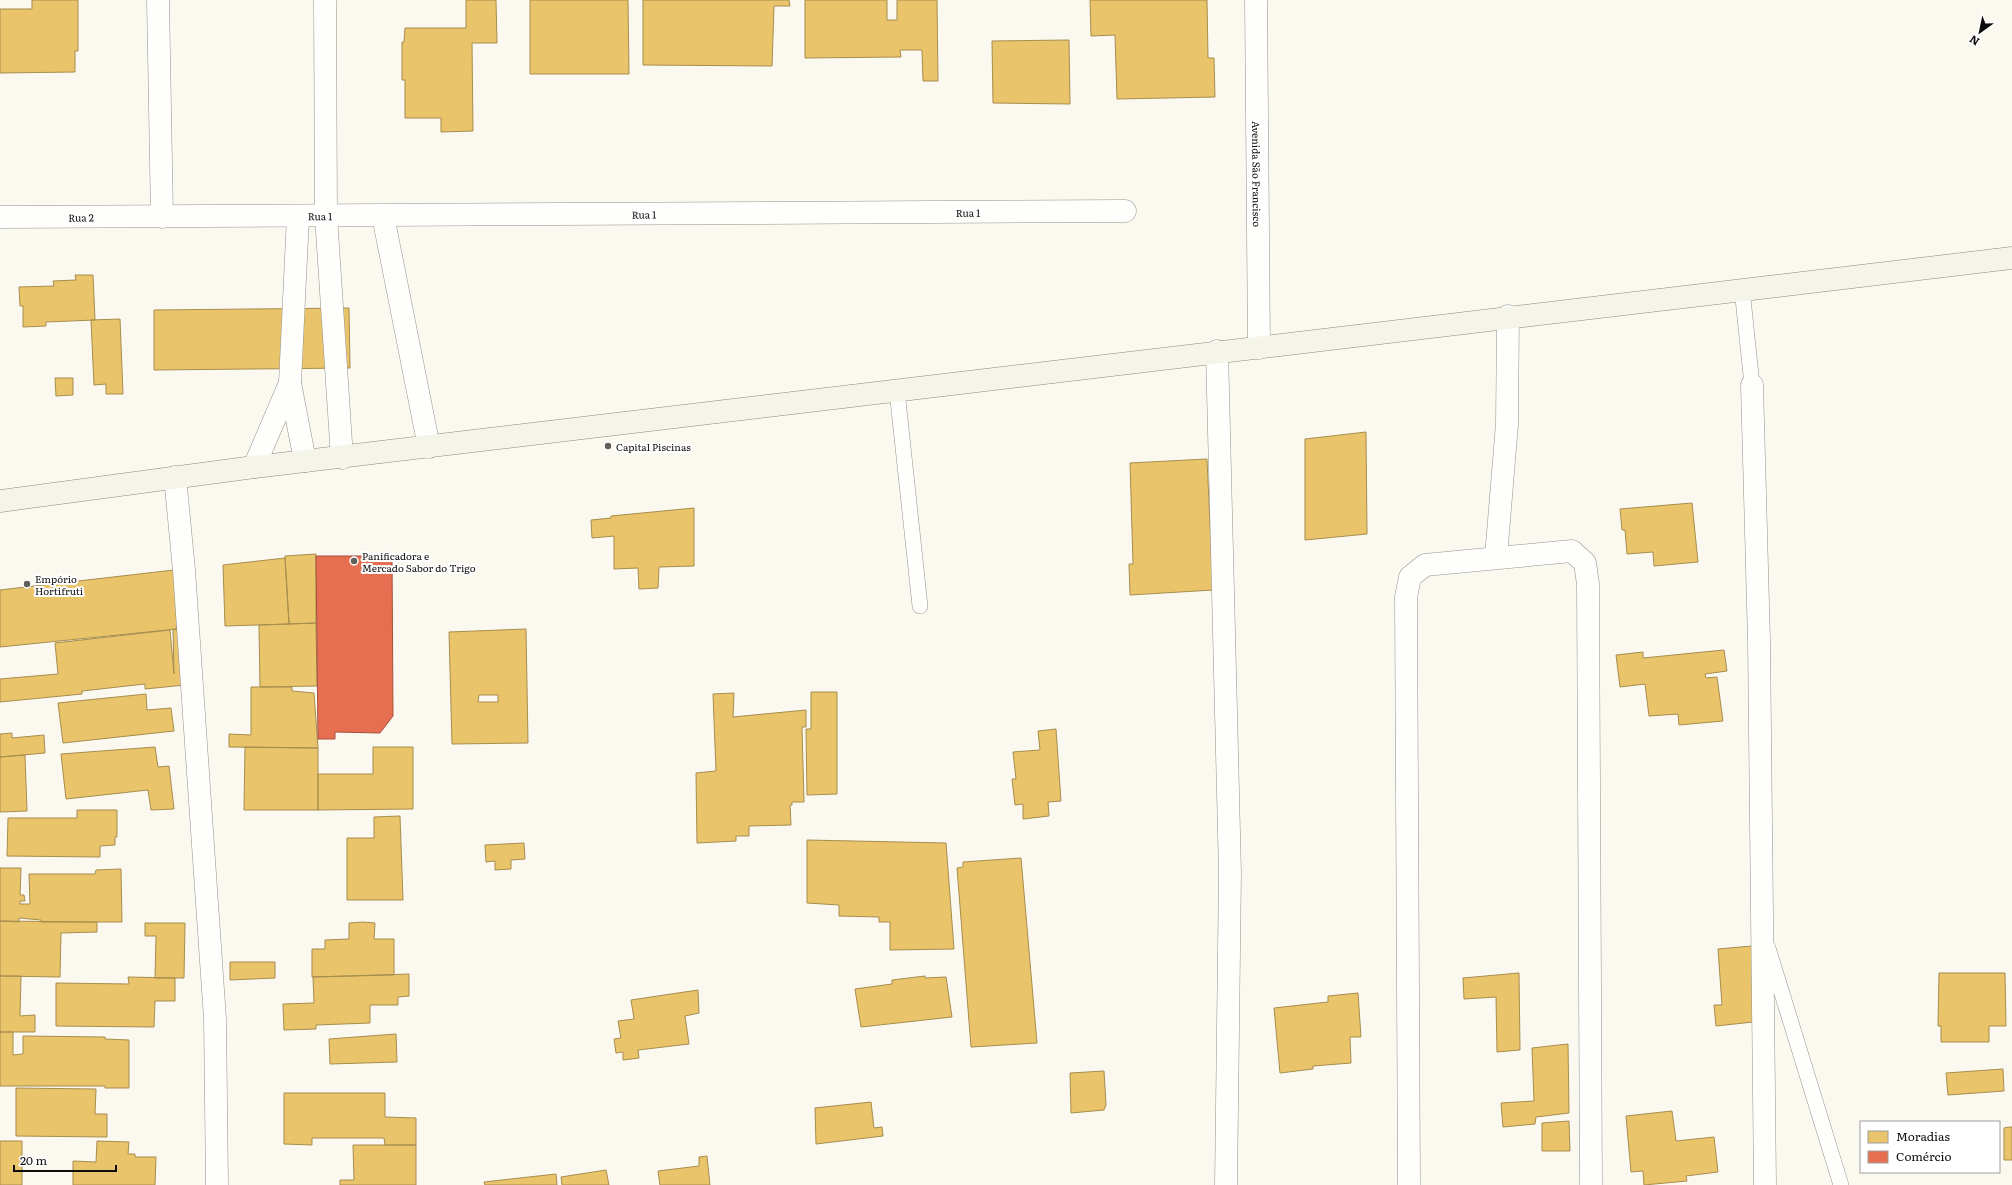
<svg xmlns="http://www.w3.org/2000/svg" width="2012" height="1185" viewBox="0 0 2012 1185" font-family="Literata,serif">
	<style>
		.homes { fill: #e9c46a; stroke: #a78d4e; fill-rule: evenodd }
		.shops { fill: #e76f51; stroke: #a5513c }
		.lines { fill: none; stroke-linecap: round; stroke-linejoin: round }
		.service-casing { stroke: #93928e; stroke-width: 16 }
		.minor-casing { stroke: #93928e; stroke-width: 23 }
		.tertiary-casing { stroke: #93928e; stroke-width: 23 }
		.secondary-casing { stroke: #8a8985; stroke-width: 23 }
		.service { stroke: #fefefd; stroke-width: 15 }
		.minor { stroke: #fefefd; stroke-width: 22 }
		.tertiary { stroke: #fefefd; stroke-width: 22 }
		.secondary { stroke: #f4f4e8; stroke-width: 22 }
		.poi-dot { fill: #5f5f5b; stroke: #fff; stroke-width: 1.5 }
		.labels { text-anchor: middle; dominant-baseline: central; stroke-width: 4; stroke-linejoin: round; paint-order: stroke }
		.street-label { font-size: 10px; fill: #0c0c0c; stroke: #fff }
		.poi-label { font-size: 10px; fill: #0c0c0c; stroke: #fff; text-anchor: start }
	</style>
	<rect width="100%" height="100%" fill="#faf8ef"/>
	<path class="homes" d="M32,0H78V51H75V72L0,73V9H32Z
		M466,0H496L497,43H472L473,131L441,132V118H405V80H402V42H404L405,28H466Z
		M530,0H628L629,74H530Z
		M643,0H789L790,6H774L772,66L643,65Z
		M805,0H887V20H897V0H937L938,81H923L922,50H900L901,57L805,58Z
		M1090,0H1207L1208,58H1214L1215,97L1117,99L1115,35L1091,36Z
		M1069,40L1070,104L993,103L992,41Z
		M75,275H93L95,320L46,322V326L23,327V306H20L19,287L54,286L53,281L76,280Z
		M349,308L350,368L154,370V310Z
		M120,319L123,394H106V384L94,385L91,320Z
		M55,378H73V395L56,396Z
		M1366,432L1367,534L1305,540V439Z
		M1207,459L1213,590L1130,595L1129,564H1133L1130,463Z
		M1692,503L1698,562L1654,566L1653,552L1627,554L1625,530H1622L1620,509Z
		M694,508V566L659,567L658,588L639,589L638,568L614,569V536L592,538L591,520L611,518V516Z
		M316,554V623L289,624L285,556Z
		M285,558L289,624L225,626L223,565Z
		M174,570L177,629L0,647V590Z
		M316,623L317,686L260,687L259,625Z
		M173,629H177L185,685L145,689V684L82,691V694L0,702V679L58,674L55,643L170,630L174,674Z
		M526,629L528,743L452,744L449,632ZM479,695H498V702H478Z
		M1724,650L1727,671L1705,674L1706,678L1717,677L1723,721L1679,725L1678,714L1649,716L1645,684L1620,687L1616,655L1643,652V658Z
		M251,687H292V691L314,693L318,748L229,747V734L251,735Z
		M811,692H837V794L807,795L806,729H811Z
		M734,693L733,717L806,710V727H802L804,802H792V805H790L791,825L749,826V836H736V841L697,843L696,773L716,771L713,694Z
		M146,694L147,710L171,708L174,731L63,743L58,703Z
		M1056,729L1061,801L1048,802L1049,816L1023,819V804L1015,805L1012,779H1016L1013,752L1040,750L1038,731Z
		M12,733V738L44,735L45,753L0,757V734Z
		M155,747L158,767L169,766L174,809L151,810L148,790L66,799L61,754Z
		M245,747L318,748V810H244Z
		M373,747H413V809L318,810V774H373Z
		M25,755L27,811L0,812V757Z
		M77,810H117V837H115V845L100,846V857L7,856L8,818H77Z
		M400,816L403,900H347V838H374V817Z
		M807,840L946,843L954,949L890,950V922H879V917L839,916V905L807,903Z
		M524,843L525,859L511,860V869L495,870V861L486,862L485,845Z
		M1021,858L1037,1043L971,1047L957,868L963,867V862Z
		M0,868H21L20,895H24L25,901H20V904H30L29,874H95L96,870L121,869L122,922H41V920L19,918V922L0,921Z
		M0,921L97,922V932L61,933L60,977L0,976Z
		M363,922L375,923L374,939H394V975L312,977V949H325V940L349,939V923Z
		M145,923H185L184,978H155L156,936H145Z
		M1752,946L1753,1022L1716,1026L1714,1005H1722L1718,949Z
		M230,962H275V978L230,980Z
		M1519,973L1520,1050L1497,1052L1496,997L1464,999L1463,978Z
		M1939,973H2005L2006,1026H1989V1042H1941V1026H1938Z
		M409,974V996L398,997V1005H370V1023L316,1025V1029L284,1030L283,1004L314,1003L313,977Z
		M0,976H21L20,1016L35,1015V1032H0Z
		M925,976V978L946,977L952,1017L861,1027L855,989L892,984V980Z
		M128,977L175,978V1001H155L154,1027L56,1026V983L129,984Z
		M698,990L699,1013L685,1016L689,1044L638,1050L639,1058L623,1060V1052L616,1053L614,1039L621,1038L618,1021L634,1019L631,1000Z
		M1358,993L1361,1037H1350L1351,1063L1313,1066V1069L1280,1073L1274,1008L1328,1002V996Z
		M0,1032H13V1055L23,1054V1036L105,1037V1039L129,1040V1088H105V1086H0Z
		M396,1034L397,1062L330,1064L329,1039Z
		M1568,1044L1569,1113L1536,1117L1535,1124L1503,1127L1501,1103L1534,1101L1532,1048Z
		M2003,1069L2004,1091L1948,1095L1946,1073Z
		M1104,1071L1106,1105L1104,1110L1071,1113L1070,1073Z
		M16,1088L96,1089L95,1114H107V1137L16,1136Z
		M284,1093H385V1117L416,1118V1145H385L384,1138H312V1145L284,1144Z
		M871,1102L874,1128L882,1127L883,1136L816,1144L815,1108Z
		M1672,1111L1676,1141L1714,1137L1718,1172L1686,1176L1687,1181L1644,1185L1643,1171L1631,1172L1626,1116Z
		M1569,1121L1570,1151H1542V1123Z
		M2010,1127H2012V1160H2004V1128Z
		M0,1141H22V1185H0Z
		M97,1141L129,1142L128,1154H135V1157H156L155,1185H73V1161L96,1162Z
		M353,1145H416V1185H340V1180H354Z
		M707,1156L710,1185H660L658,1171L699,1166V1157Z
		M606,1170L609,1185H562L561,1177Z
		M556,1174L557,1185H485L484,1182Z"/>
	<path class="shops" d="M316,556H392L393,716L380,733L335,732V739H318Z"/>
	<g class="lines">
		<defs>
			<path id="service" d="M1742,289L1752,385
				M897,391L920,606
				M1768,948L1841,1185"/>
			<g id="minor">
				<path d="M158,0L162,217"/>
				<path d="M325,0L326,216L342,458"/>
				<path d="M298,216L290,383L305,461"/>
				<path d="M383,216L429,447"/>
				<path id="s1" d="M0,217L1125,211"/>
				<path d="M1217,351L1230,873L1226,1185"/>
				<path d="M1752,385L1759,641L1765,1185"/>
				<path d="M254,467L290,383"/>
				<path d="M175,477L184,570L215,1019L217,1185"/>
				<path d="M1496,557L1507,424L1508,316"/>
				<path d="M1409,1185L1406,597L1410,577L1425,565L1572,551L1585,563L1588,584L1591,1185"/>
			</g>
			<g id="tertiary">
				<path id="s2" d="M1256,0L1259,348"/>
			</g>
			<path id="secondary" d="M0,501L254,467L2012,258"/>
		</defs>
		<use href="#service" class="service-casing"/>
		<use href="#minor" class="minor-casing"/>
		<use href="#tertiary" class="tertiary-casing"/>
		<use href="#secondary" class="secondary-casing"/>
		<use href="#service" class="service"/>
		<use href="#minor" class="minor"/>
		<use href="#tertiary" class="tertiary"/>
		<use href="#secondary" class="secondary"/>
	</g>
	<g class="poi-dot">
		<circle cx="608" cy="446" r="4"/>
		<circle cx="354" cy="561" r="4"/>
		<circle cx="27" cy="584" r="4"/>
	</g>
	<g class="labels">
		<g class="street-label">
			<text stroke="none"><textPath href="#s2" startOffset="174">Avenida São Francisco</textPath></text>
			<text stroke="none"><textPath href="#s1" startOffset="968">Rua 1</textPath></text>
			<text stroke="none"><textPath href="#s1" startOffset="644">Rua 1</textPath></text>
			<text stroke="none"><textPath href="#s1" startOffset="320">Rua 1</textPath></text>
			<text stroke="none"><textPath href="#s1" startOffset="81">Rua 2</textPath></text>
		</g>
		<g class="poi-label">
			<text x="616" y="446">Capital Piscinas</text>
			<text x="362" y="555">Panificadora e<tspan x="362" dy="12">Mercado Sabor do Trigo</tspan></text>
			<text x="35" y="578">Empório<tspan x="35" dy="12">Hortifruti</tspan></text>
		</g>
	</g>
	<rect x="1860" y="1121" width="140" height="52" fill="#ffffff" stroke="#9e9e9e"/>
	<rect x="1868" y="1131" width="20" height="12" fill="#e9c46a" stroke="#9e9e9e"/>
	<text x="1896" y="1141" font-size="12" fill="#0c0c0c">Moradias</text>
	<rect x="1868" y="1151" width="20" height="12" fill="#e76f51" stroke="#9e9e9e"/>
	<text x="1896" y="1161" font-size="12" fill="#0c0c0c">Comércio</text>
	<g transform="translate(1980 32) rotate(213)" stroke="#ffffff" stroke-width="3" paint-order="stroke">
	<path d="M0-3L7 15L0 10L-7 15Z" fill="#0c0c0c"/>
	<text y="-6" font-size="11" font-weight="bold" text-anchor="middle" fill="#0c0c0c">N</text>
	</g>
	<path d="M14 1165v6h102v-6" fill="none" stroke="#0c0c0c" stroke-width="2"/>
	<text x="20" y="1165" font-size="12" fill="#0c0c0c" stroke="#ffffff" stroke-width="3" paint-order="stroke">20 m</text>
</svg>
